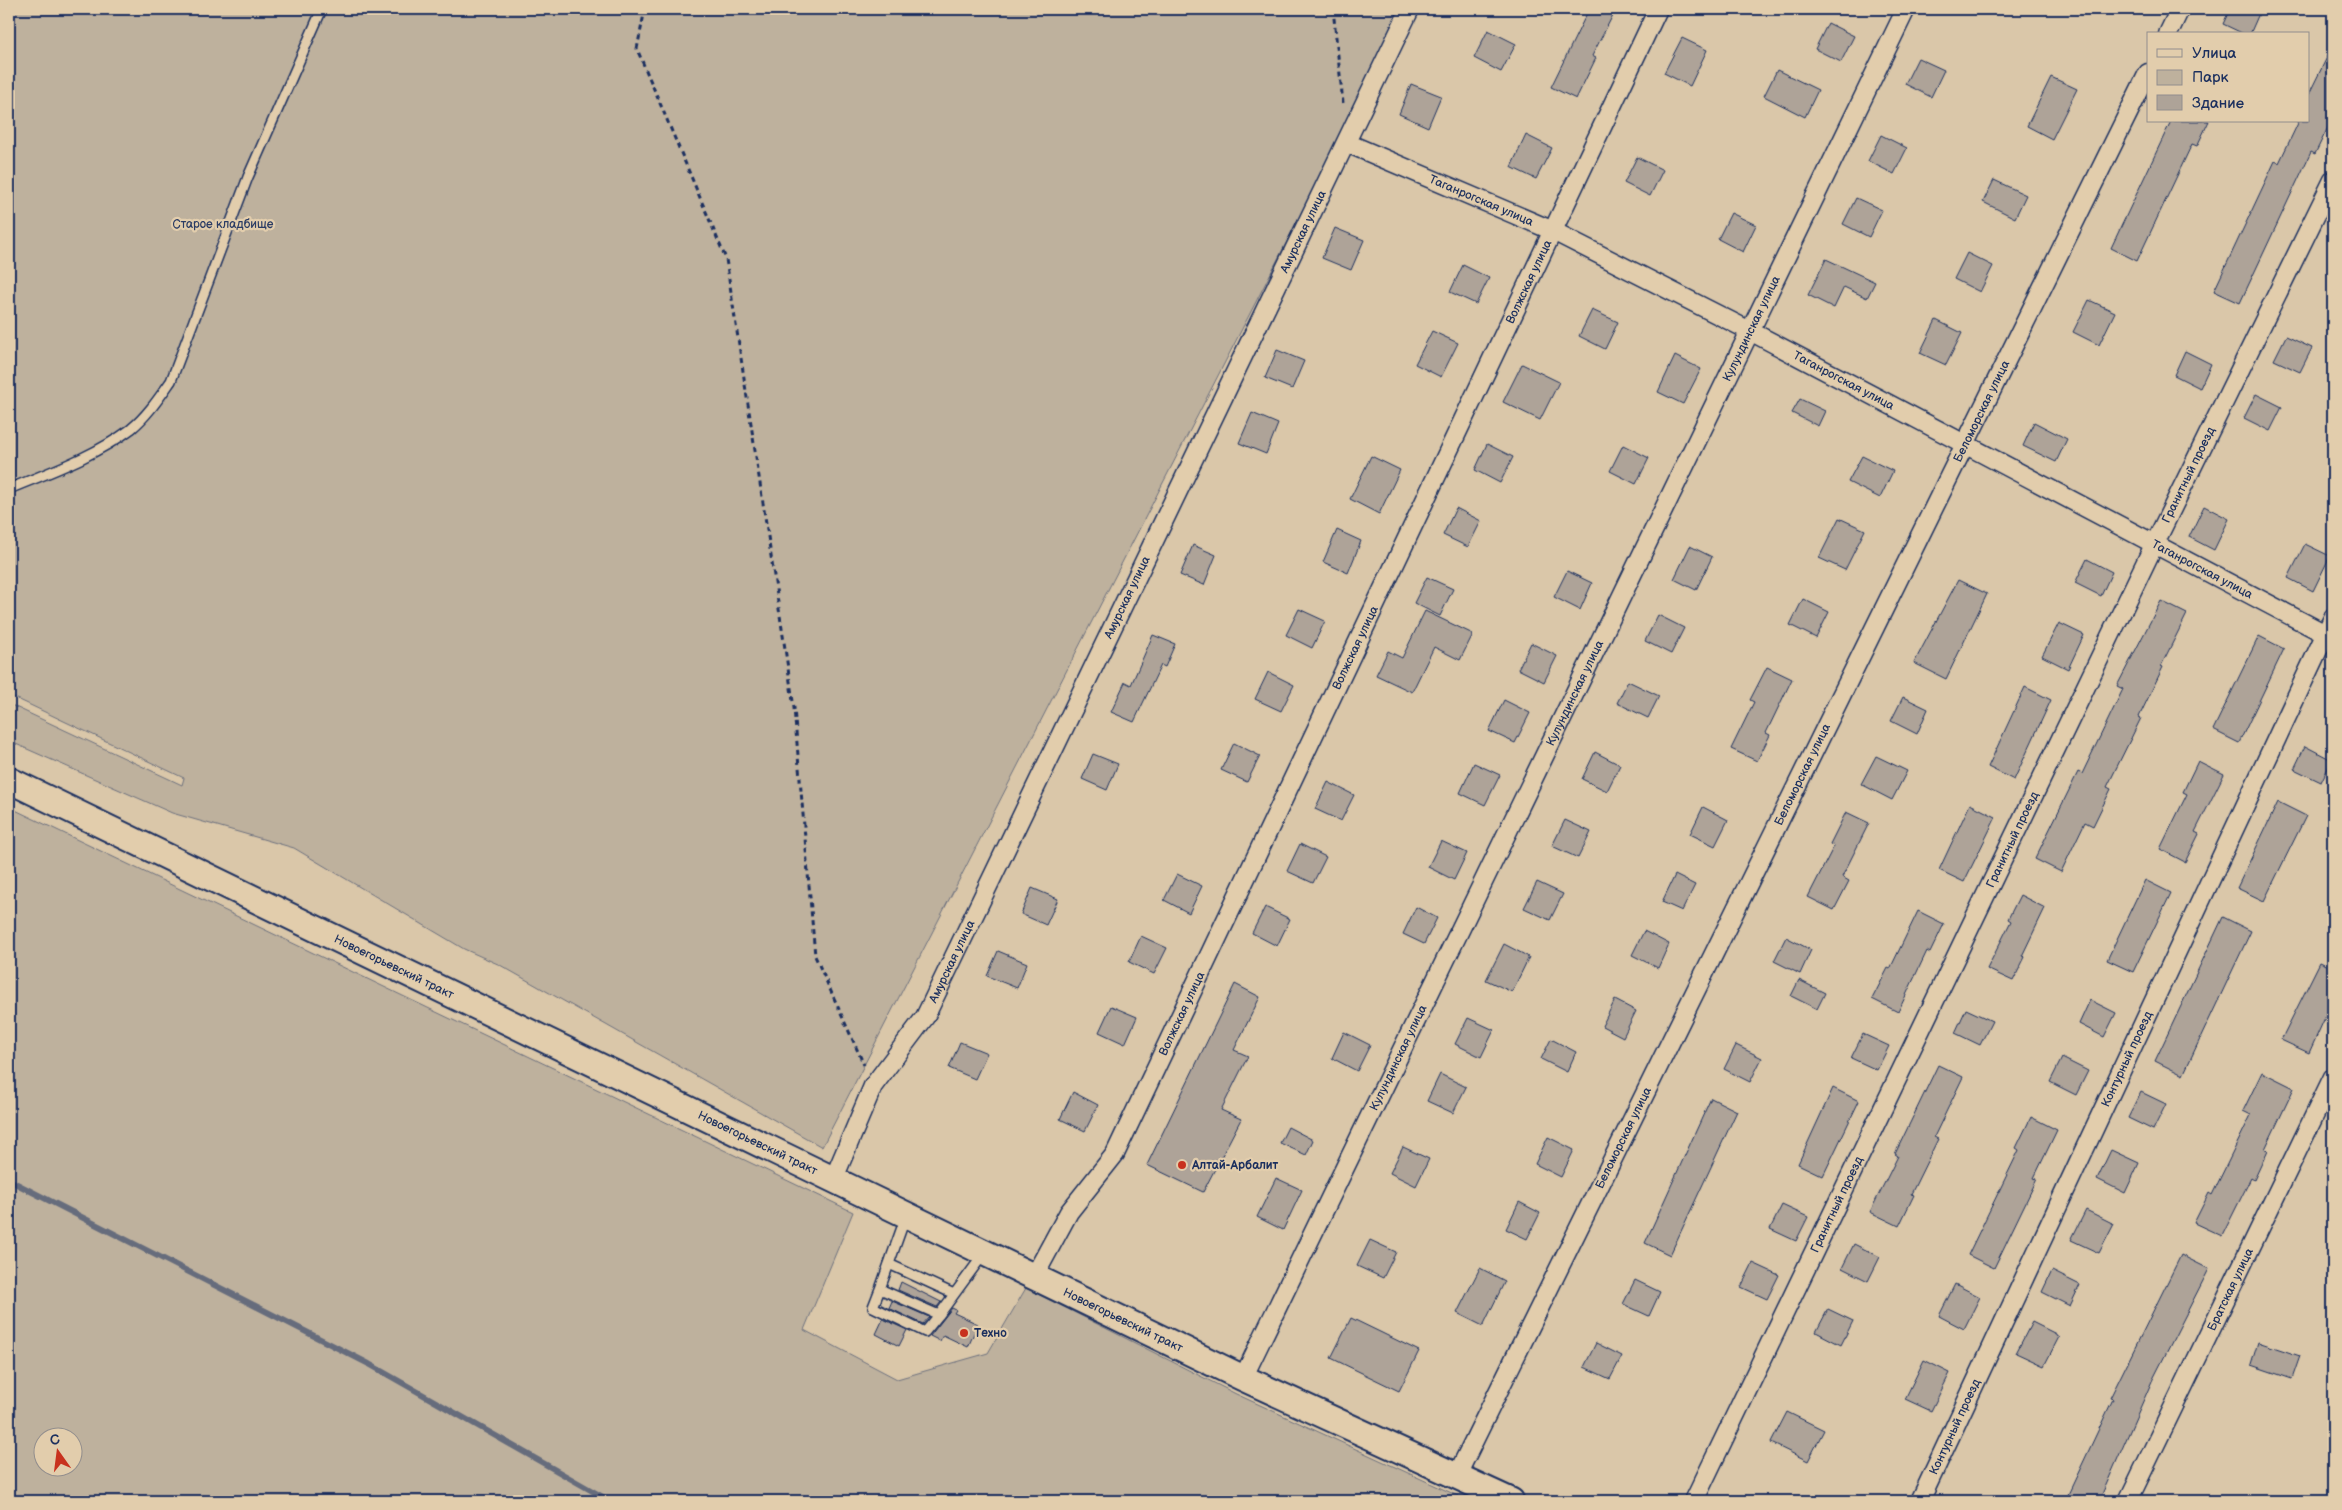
<svg xmlns="http://www.w3.org/2000/svg" width="2342" height="1510" viewBox="0 0 2342 1510" font-family="'Balsamiq Sans',sans-serif">
	<style>
		.green { fill: #beb19d; stroke: #6c707e; fill-rule: evenodd }
		.lines { fill: none; stroke-linecap: round; stroke-linejoin: round }
		.stream { stroke: #666c7c; stroke-width: 6 }
		.building { fill: #aea398; stroke: #1b2f5e }
		.lane-casing { stroke: #1b2f5e; stroke-width: 12 }
		.street-casing { stroke: #1b2f5e; stroke-width: 21 }
		.secondary-casing { stroke: #1b2f5e; stroke-width: 29 }
		.path { stroke: #1b2f5e; stroke-width: 3; stroke-dasharray: 5 4; stroke-linecap: butt }
		.lane { stroke: #e2cdac; stroke-width: 9 }
		.street { stroke: #e2cdac; stroke-width: 18 }
		.secondary { stroke: #e2cdac; stroke-width: 25 }
		.poi-dot { fill: #c8321e; stroke: #e2cdac; stroke-width: 2 }
		.labels { text-anchor: middle; dominant-baseline: central; stroke-width: 4.5; stroke-linejoin: round; paint-order: stroke }
		.street-label { font-size: 12px; fill: #1b2f5e; stroke: #e2cdac }
		.park-label { font-size: 12px; fill: #2b3c64; stroke: #e2cdac }
		.poi-label { font-size: 12px; font-weight: bold; fill: #1b2f5e; stroke: #e2cdac; text-anchor: start }
	</style>
	<rect width="100%" height="100%" fill="#dac7a9"/>
	<filter id="ink" filterUnits="userSpaceOnUse"><feTurbulence type="fractalNoise" baseFrequency=".02" numOctaves="2"/><feDisplacementMap in="SourceGraphic" scale="10" xChannelSelector="R" yChannelSelector="G"/><feConvolveMatrix kernelMatrix="1 2 1 2 8 2 1 2 1" color-interpolation-filters="sRGB"/></filter>
	<g filter="url(#ink)">
		<path class="green" d="M9,9H1400L1338,142L822,1147L500,965L464,949L294,848L172,813L9,741V704L182,785L184,778L9,695Z
			M9,807L853,1212L804,1330L897,1379L988,1353L1026,1288L1236,1394L1469,1501H9ZM42,1438H72V1468H42Z"/>
		<g class="lines">
			<path class="stream" d="M9,1180L369,1364L610,1501"/>
		</g>
		<path class="building" d="M1589,9H1616L1592,56L1596,58L1576,99L1551,87Z
			M2230,9H2261L2250,34H2244L2223,24Z
			M1828,23L1854,36L1841,62L1815,49Z
			M1488,30L1516,44L1501,72L1474,58Z
			M1682,38L1707,50L1690,86L1664,73Z
			M2333,45V117L2315,154L2311,152L2240,303L2214,291L2275,161L2279,163L2299,121H2308V96Z
			M1918,58L1944,70L1931,97L1905,84Z
			M1777,70L1818,90L1805,117L1764,96Z
			M2051,77L2077,89L2052,139L2027,126Z
			M1411,84L1441,96L1428,127L1399,114Z
			M2171,121H2209L2197,146L2192,144L2137,261L2111,248Z
			M1526,135L1552,148L1536,179L1511,167Z
			M1881,135L1907,148L1894,174L1868,161Z
			M1637,157L1663,170L1650,196L1624,183Z
			M1994,180L2026,195L2015,218L1983,202Z
			M1856,198L1882,210L1869,237L1843,224Z
			M1731,213L1756,225L1743,252L1718,239Z
			M1335,228L1364,240L1351,270L1322,258Z
			M1967,253L1993,266L1980,292L1954,279Z
			M1826,259L1875,282L1867,298L1844,287L1834,308L1808,295Z
			M1463,265L1489,278L1476,304L1450,292Z
			M2089,300L2115,312L2099,345L2073,332Z
			M1592,310L1618,322L1605,349L1579,336Z
			M1936,320L1962,333L1946,365L1920,353Z
			M1432,331L1458,343L1441,377L1415,364Z
			M2286,336L2312,348L2300,372L2274,360Z
			M1277,350L1304,361L1292,389L1265,378Z
			M2185,351L2211,364L2200,388L2174,375Z
			M1675,356L1701,369L1683,404L1658,392Z
			M1522,364L1559,382L1540,420L1503,402Z
			M2256,394L2282,407L2270,431L2244,418Z
			M1800,399L1825,411L1818,426L1792,413Z
			M1252,413L1278,424L1266,454L1239,443Z
			M2034,422L2067,439L2056,462L2023,446Z
			M1487,444L1513,457L1500,483L1475,470Z
			M1623,445L1649,458L1636,484L1610,471Z
			M1371,456L1400,470L1379,514L1350,499Z
			M1862,456L1893,471L1880,498L1848,482Z
			M2204,506L2229,519L2214,550L2189,537Z
			M1456,508L1481,521L1468,547L1443,535Z
			M1839,518L1865,530L1845,570L1819,558Z
			M1337,530L1361,541L1348,573L1323,562Z
			M2305,544L2330,556L2313,591L2288,578Z
			M1193,545L1216,555L1204,585L1180,575Z
			M1690,546L1712,557L1696,590L1674,579Z
			M2087,559L2112,572L2101,596L2075,583Z
			M1567,571L1592,583L1580,610L1554,597Z
			M1427,577L1453,589L1440,616L1414,603Z
			M1958,580L1987,594L1946,679L1914,663Z
			M1803,599L1829,612L1816,638L1790,625Z
			M2161,601L2187,614L2161,666L2163,667L2139,717L2141,718L2107,787L2111,789L2093,826L2085,822L2061,872L2035,859L2078,772L2082,774L2123,689L2117,686Z
			M1299,609L1325,621L1312,648L1286,635Z
			M1425,611L1473,634L1460,660L1434,647L1412,692L1376,675L1388,651L1402,658Z
			M1658,615L1684,628L1671,654L1645,641Z
			M2059,623L2084,635L2068,669L2042,656Z
			M1153,635L1175,644L1165,667L1161,665L1134,722L1111,712L1125,682L1131,685Z
			M2259,636L2284,649L2239,743L2213,730Z
			M1531,643L1557,656L1544,682L1518,669Z
			M1767,667L1792,679L1766,733L1770,735L1757,761L1731,749L1754,702L1750,700Z
			M1268,672L1294,685L1281,711L1255,699Z
			M1628,681L1659,696L1648,718L1617,703Z
			M2025,687L2051,700L2014,780L1988,767Z
			M1903,697L1928,709L1917,734L1891,721Z
			M1504,700L1530,713L1515,743L1489,731Z
			M1234,743L1260,756L1247,782L1221,770Z
			M2305,746L2332,760L2321,782L2294,769Z
			M1595,752L1620,765L1607,791L1582,779Z
			M1093,754L1118,764L1107,790L1082,779Z
			M1876,756L1907,771L1892,800L1861,784Z
			M2198,761L2224,774L2195,832L2199,834L2185,862L2160,849L2187,794L2183,792Z
			M1474,763L1500,775L1485,805L1460,793Z
			M1328,782L1354,795L1341,821L1315,809Z
			M2278,802L2306,816L2264,901L2237,888Z
			M1970,804L1996,817L1964,882L1939,870Z
			M1703,807L1728,820L1715,846L1690,834Z
			M1846,812L1869,823L1842,877L1849,881L1834,910L1808,897L1834,846L1830,844Z
			M1565,820L1591,832L1578,858L1552,846Z
			M1441,841L1467,853L1454,880L1428,867Z
			M1300,844L1326,857L1313,883L1287,871Z
			M1177,874L1202,886L1189,913L1164,900Z
			M1675,875L1695,885L1682,911L1662,902Z
			M2145,880L2171,893L2133,972L2107,960Z
			M1537,882L1563,894L1550,920L1524,908Z
			M1032,888L1058,899L1046,925L1021,914Z
			M2020,895L2045,908L2022,956L2025,957L2013,981L1987,969L2011,921L2008,919Z
			M1265,907L1290,919L1277,946L1252,933Z
			M1416,907L1437,918L1424,944L1403,934Z
			M1918,911L1944,924L1930,953L1927,951L1898,1012L1872,999L1888,968L1890,969Z
			M2223,917L2251,931L2183,1075L2155,1061Z
			M1644,931L1669,944L1658,968L1632,955Z
			M1141,936L1167,948L1154,974L1129,962Z
			M1786,937L1811,950L1800,974L1774,961Z
			M1504,944L1529,957L1512,992L1486,980Z
			M998,951L1027,963L1017,988L987,976Z
			M2320,962L2333,968V1000L2309,1053L2281,1040Z
			M1799,980L1825,993L1817,1009L1791,996Z
			M1235,984L1260,997L1234,1050L1248,1056L1221,1110L1241,1119L1203,1192L1147,1165Z
			M1615,1000L1636,1011L1623,1037L1602,1026Z
			M2090,1000L2116,1013L2104,1037L2079,1024Z
			M1111,1006L1137,1017L1125,1044L1099,1032Z
			M1966,1009L1992,1021L1980,1045L1955,1033Z
			M1468,1018L1494,1030L1481,1057L1455,1044Z
			M1344,1032L1370,1045L1357,1071L1332,1058Z
			M1863,1034L1889,1046L1877,1070L1851,1058Z
			M1551,1039L1576,1052L1567,1072L1541,1059Z
			M960,1042L987,1053L975,1079L949,1068Z
			M1736,1045L1762,1058L1750,1082L1724,1069Z
			M2062,1058L2088,1071L2076,1095L2050,1082Z
			M1938,1065L1963,1077L1934,1137L1938,1139L1911,1194L1914,1195L1899,1226L1870,1212L1898,1156L1895,1154Z
			M2262,1072L2294,1088L2265,1149L2268,1150L2254,1180L2251,1178L2222,1236L2194,1223L2209,1193L2212,1195L2251,1115L2243,1111Z
			M1440,1074L1466,1087L1453,1113L1427,1101Z
			M1833,1088L1859,1101L1823,1176L1798,1164Z
			M1073,1092L1098,1105L1085,1131L1060,1119Z
			M2141,1092L2166,1104L2153,1130L2128,1118Z
			M1711,1098L1737,1111L1670,1255L1645,1243Z
			M2031,1117L2057,1130L2034,1178L2037,1179L1994,1268L1968,1255L2019,1150L2016,1148Z
			M1288,1127L1313,1140L1306,1155L1280,1143Z
			M1548,1137L1574,1150L1561,1177L1535,1164Z
			M1403,1147L1429,1159L1416,1186L1390,1173Z
			M2111,1150L2139,1163L2125,1193L2097,1179Z
			M1276,1178L1302,1190L1283,1230L1257,1217Z
			M1519,1202L1540,1213L1527,1239L1506,1229Z
			M1782,1205L1808,1217L1796,1241L1770,1229Z
			M2086,1210L2114,1224L2099,1253L2071,1240Z
			M1370,1240L1396,1252L1383,1278L1357,1266Z
			M1854,1244L1880,1257L1868,1281L1842,1268Z
			M2181,1255L2209,1269L2152,1381L2099,1501H2065L2113,1399L2110,1398Z
			M1753,1263L1779,1275L1767,1299L1741,1287Z
			M1480,1268L1505,1281L1483,1326L1457,1313Z
			M2052,1271L2080,1285L2070,1306L2042,1292Z
			M1635,1280L1660,1292L1649,1316L1623,1304Z
			M901,1282L941,1302L937,1307L898,1290Z
			M1955,1284L1980,1297L1964,1329L1939,1316Z
			M892,1301L929,1317L923,1324L889,1308Z
			M952,1308L956,1310L954,1313L978,1324L968,1347L943,1335L940,1341L930,1336Z
			M1828,1309L1853,1321L1841,1345L1816,1332Z
			M1351,1318L1419,1351L1399,1391L1331,1358Z
			M883,1319L907,1330L899,1346L876,1334Z
			M2032,1322L2056,1334V1335L2059,1337L2044,1366L2016,1353Z
			M2258,1342L2300,1356L2292,1379L2251,1365Z
			M1596,1343L1622,1356L1610,1379L1584,1367Z
			M1924,1360L1950,1373L1931,1411L1905,1399Z
			M1787,1412L1824,1430L1808,1461L1771,1443Z"/>
		<g class="lines">
			<defs>
				<path id="lane" d="M9,489C50,472 95,456 131,429C147,416 159,398 171,381L248,177L322,9
					M906,1216L880,1289L939,1315L983,1255
					M889,1264L954,1294
					M880,1289L873,1307L925,1332L939,1315"/>
				<g id="street">
					<path d="M2168,34L2180,9"/>
					<path id="s1" d="M1347,143L1551,230L1750,331L2333,638"/>
					<path id="s2" d="M834,1178L873,1086L925,1017L1410,9"/>
					<path id="s3" d="M1035,1275L1069,1212L1115,1154L1658,9"/>
					<path id="s4" d="M1243,1378L1906,9"/>
					<path id="s5" d="M1457,1475L2148,73"/>
					<path id="s6" d="M1694,1501L2154,545L2333,180"/>
					<path id="s7" d="M1920,1501L2333,618"/>
					<path id="s8" d="M2128,1501L2333,1077"/>
				</g>
				<g id="secondary">
					<path id="s9" d="M9,780L1243,1378L1511,1501"/>
				</g>
			</defs>
			<use href="#lane" class="lane-casing"/>
			<use href="#street" class="street-casing"/>
			<use href="#secondary" class="secondary-casing"/>
			<path class="path" d="M645,9L637,49L726,259L794,708L815,956L864,1065
				M1333,9L1343,103"/>
			<use href="#lane" class="lane"/>
			<use href="#street" class="street"/>
			<use href="#secondary" class="secondary"/>
		</g>
	</g>
	<g class="poi-dot">
		<circle cx="1182" cy="1165" r="5"/>
		<circle cx="964" cy="1333" r="5"/>
	</g>
	<g class="labels">
		<g class="street-label">
			<text stroke="none"><textPath href="#s1" startOffset="146">Таганрогская улица</textPath></text>
			<text stroke="none"><textPath href="#s2" startOffset="1058">Амурская улица</textPath></text>
			<text stroke="none"><textPath href="#s3" startOffset="1111">Волжская улица</textPath></text>
			<text stroke="none"><textPath href="#s4" startOffset="1166">Кулундинская улица</textPath></text>
			<text stroke="none"><textPath href="#s1" startOffset="551">Таганрогская улица</textPath></text>
			<text stroke="none"><textPath href="#s5" startOffset="1186">Беломорская улица</textPath></text>
			<text stroke="none"><textPath href="#s6" startOffset="1139">Гранитный проезд</textPath></text>
			<text stroke="none"><textPath href="#s1" startOffset="956">Таганрогская улица</textPath></text>
			<text stroke="none"><textPath href="#s2" startOffset="652">Амурская улица</textPath></text>
			<text stroke="none"><textPath href="#s3" startOffset="706">Волжская улица</textPath></text>
			<text stroke="none"><textPath href="#s4" startOffset="761">Кулундинская улица</textPath></text>
			<text stroke="none"><textPath href="#s5" startOffset="781">Беломорская улица</textPath></text>
			<text stroke="none"><textPath href="#s6" startOffset="734">Гранитный проезд</textPath></text>
			<text stroke="none"><textPath href="#s2" startOffset="248">Амурская улица</textPath></text>
			<text stroke="none"><textPath href="#s9" startOffset="428">Новоегорьевский тракт</textPath></text>
			<text stroke="none"><textPath href="#s3" startOffset="301">Волжская улица</textPath></text>
			<text stroke="none"><textPath href="#s4" startOffset="356">Кулундинская улица</textPath></text>
			<text stroke="none"><textPath href="#s7" startOffset="488">Контурный проезд</textPath></text>
			<text stroke="none"><textPath href="#s5" startOffset="376">Беломорская улица</textPath></text>
			<text stroke="none"><textPath href="#s9" startOffset="832">Новоегорьевский тракт</textPath></text>
			<text stroke="none"><textPath href="#s6" startOffset="329">Гранитный проезд</textPath></text>
			<text stroke="none"><textPath href="#s8" startOffset="235">Братская улица</textPath></text>
			<text stroke="none"><textPath href="#s9" startOffset="1238">Новоегорьевский тракт</textPath></text>
			<text stroke="none"><textPath href="#s7" startOffset="82">Контурный проезд</textPath></text>
		</g>
		<g class="park-label">
			<text x="223" y="224">Старое кладбище</text>
		</g>
		<g class="poi-label">
			<text x="1192" y="1165">Алтай-Арбалит</text>
			<text x="974" y="1333">Техно</text>
		</g>
	</g>
	<rect width="2342" height="1510" fill="none" stroke="#e2cdac" stroke-width="30"/>
	<rect x="15" y="15" width="2312" height="1480" fill="none" stroke="#1b2f5e" stroke-width="2" filter="url(#ink)"/>
	<rect x="2147" y="32" width="162" height="90" fill="#e2cdac" stroke="#928e8d"/>
	<rect x="2157" y="49" width="25" height="8" fill="#e2cdac" stroke="#928e8d"/>
	<text x="2192" y="58" font-size="15" fill="#1b2f5e">Улица</text>
	<rect x="2157" y="70" width="25" height="15" fill="#beb19d" stroke="#928e8d"/>
	<text x="2192" y="82" font-size="15" fill="#1b2f5e">Парк</text>
	<rect x="2157" y="95" width="25" height="15" fill="#aea398" stroke="#928e8d"/>
	<text x="2192" y="108" font-size="15" fill="#1b2f5e">Здание</text>
	<g transform="translate(58 1452) rotate(346)"><circle r="24" fill="#e2cdac" stroke="#928e8d"/>
	<path d="M0-4L9 19L0 12L-9 19Z" fill="#c8321e"/>
	<text y="-8" font-size="14" font-weight="bold" text-anchor="middle" fill="#1b2f5e">С</text>
	</g>
</svg>
